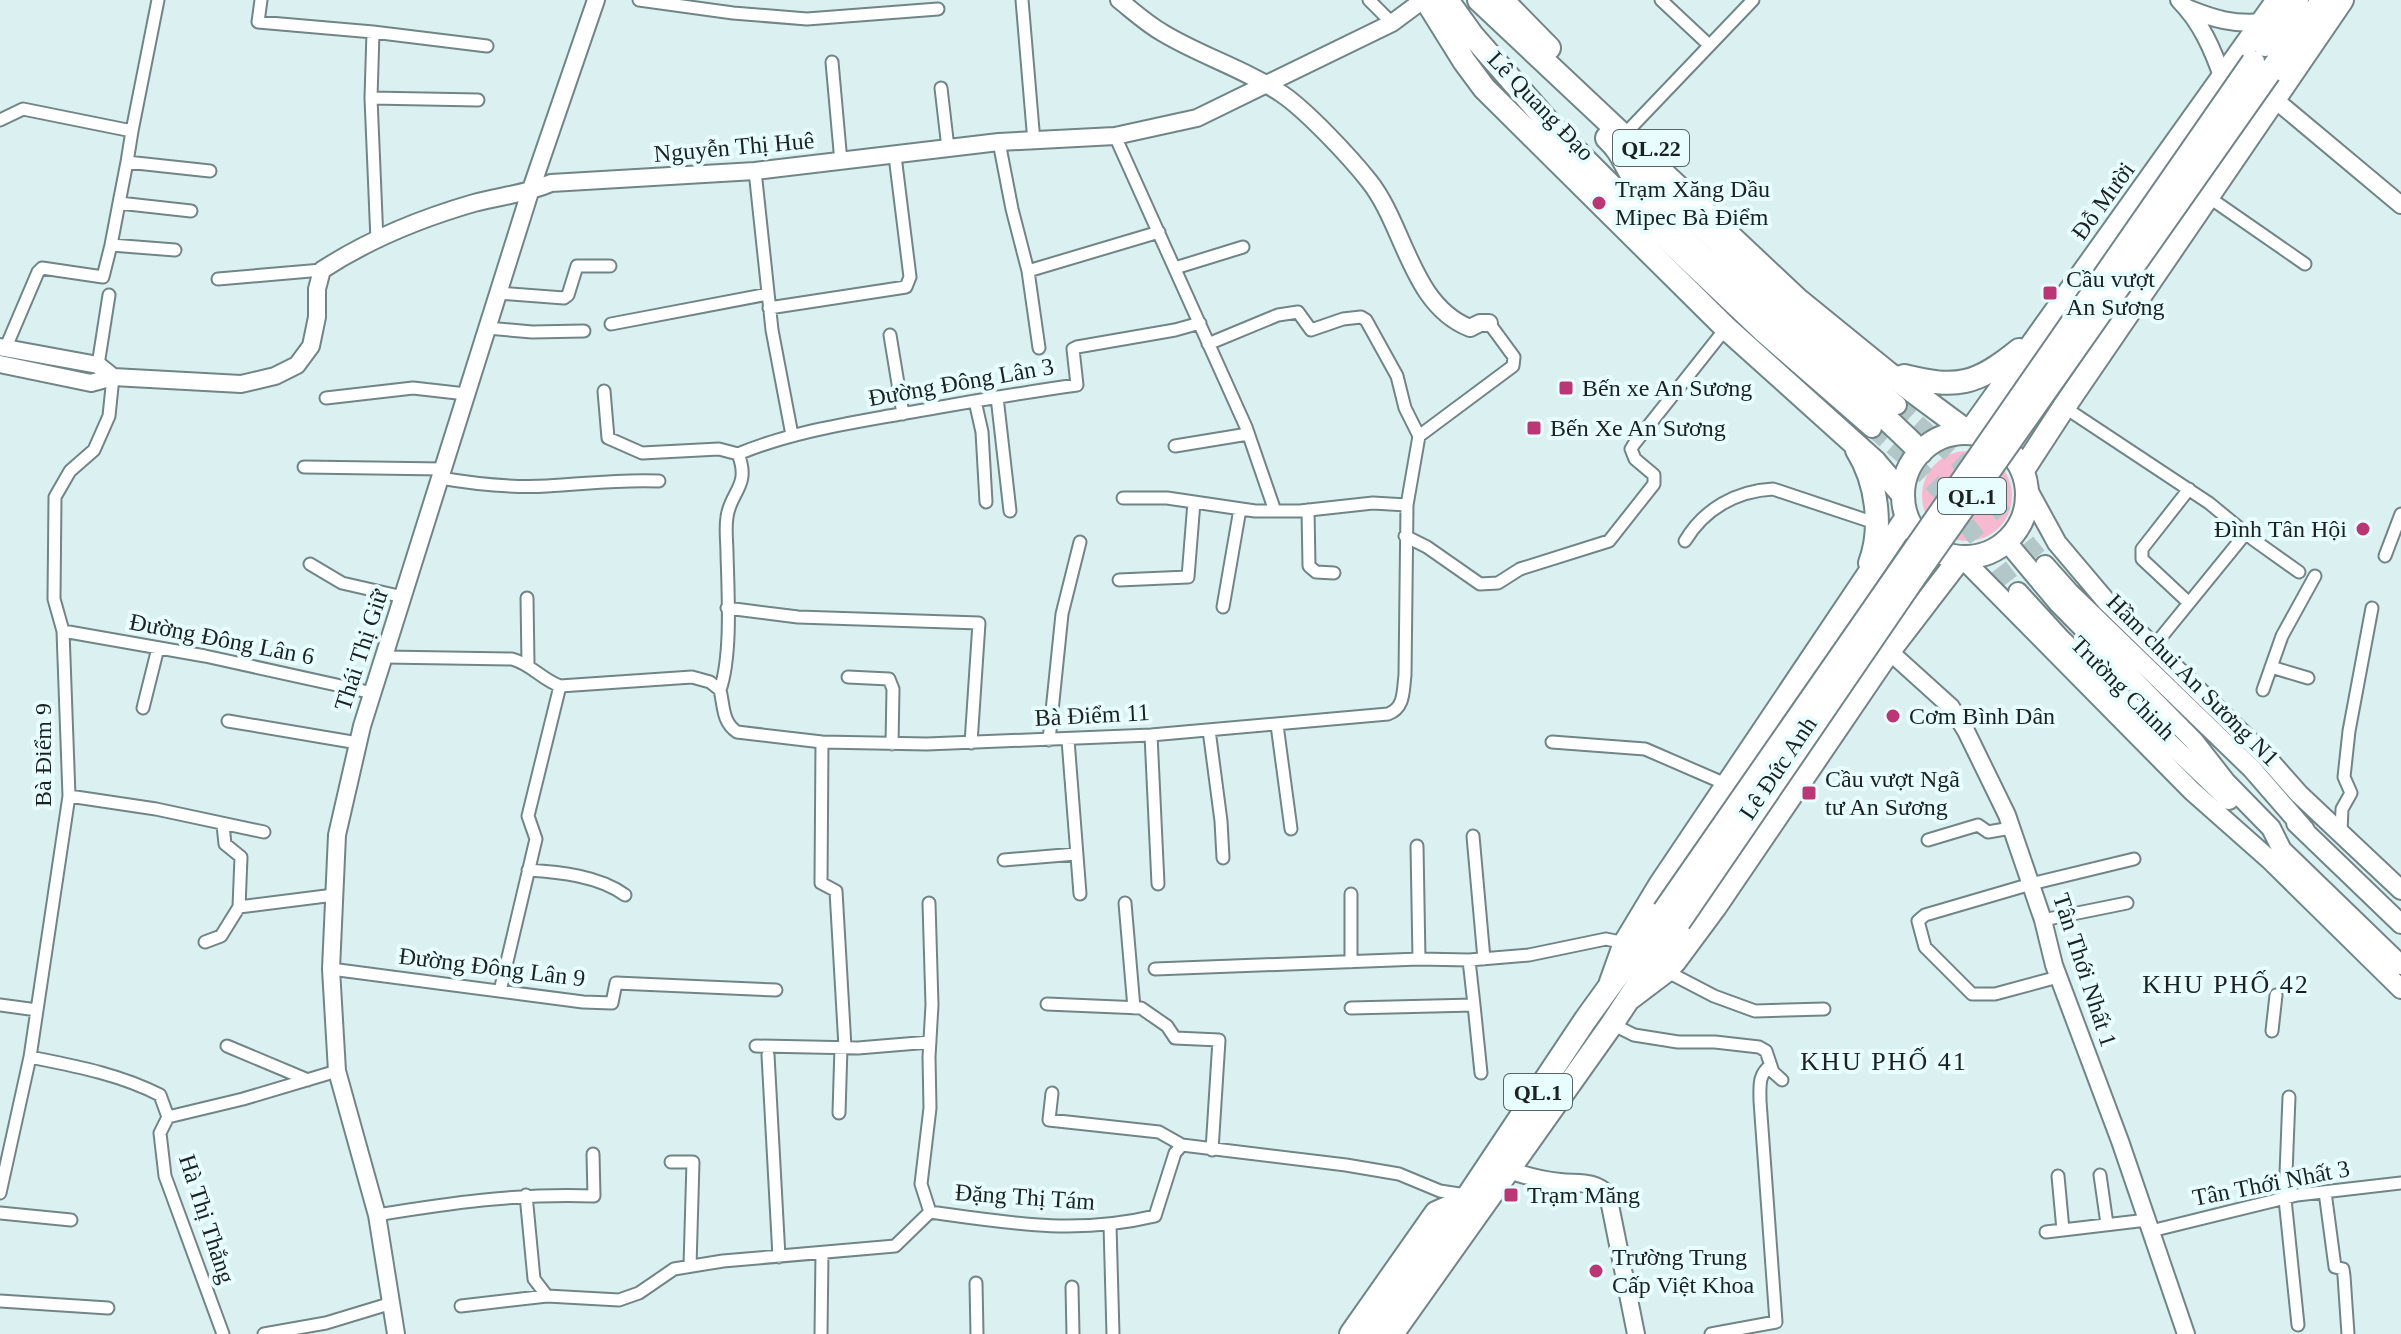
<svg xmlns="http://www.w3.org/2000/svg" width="2401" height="1334" viewBox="0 0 2401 1334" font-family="'Times New Roman',serif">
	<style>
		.green { fill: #f7b9cf }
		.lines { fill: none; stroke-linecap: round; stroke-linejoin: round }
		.primary-tunnel { stroke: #b4c7c8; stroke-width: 18; stroke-dasharray: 18 9; stroke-linecap: butt }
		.street-casing { stroke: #718586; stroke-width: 15 }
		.secondary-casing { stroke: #718586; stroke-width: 20 }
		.primary-casing { stroke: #718586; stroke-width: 22 }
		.highway-casing { stroke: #718586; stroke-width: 26 }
		.street { stroke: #fff; stroke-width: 11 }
		.secondary { stroke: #fff; stroke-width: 16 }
		.primary { stroke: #fff; stroke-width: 18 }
		.highway { stroke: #fff; stroke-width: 22 }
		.highway-bridge-casing { stroke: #718586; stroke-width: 26; stroke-linecap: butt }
		.highway-bridge { stroke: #fff; stroke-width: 22 }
		.poi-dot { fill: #bc3575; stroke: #e8fdfe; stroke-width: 3 }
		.labels { text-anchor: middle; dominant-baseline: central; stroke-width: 8; stroke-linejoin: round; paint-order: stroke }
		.shield { fill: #e8fdfe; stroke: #586464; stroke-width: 2 }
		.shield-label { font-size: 22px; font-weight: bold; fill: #1a2222 }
		.street-label { font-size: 24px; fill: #1a2222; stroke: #e8fdfe }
		.poi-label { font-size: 24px; fill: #1a2222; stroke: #e8fdfe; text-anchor: start }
		.neighbourhood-label { font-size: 26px; letter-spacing: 2px; fill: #1a2222; stroke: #e8fdfe }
	</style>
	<rect width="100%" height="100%" fill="#dbf0f1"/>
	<path class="green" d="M1922 496a45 45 0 1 1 90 0a45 45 0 1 1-90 0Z"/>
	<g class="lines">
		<path class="primary-tunnel" d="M1897,405L1960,462L2045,565
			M1872,428L1917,467L1943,494L2018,592"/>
		<defs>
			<path id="street" d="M261,0L258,22L373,32L371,98L377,241
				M639,0L733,13L807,19L938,9
				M1022,0L1034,142
				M1369,0L1392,23
				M1661,0L1709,45
				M373,32L487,46
				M832,62L841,162
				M941,88L948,148
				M371,98L478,100
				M0,120L23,109L132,131L127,162L210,171
				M132,131L158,0
				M1115,136L1246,427L1275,511
				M1623,136L1753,0
				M999,142L1012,209L1028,271
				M127,162L119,203L191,211
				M755,171L772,330L792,435
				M2207,196L2305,264
				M111,245L119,203
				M1175,268L1243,247
				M218,279L322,270
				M498,293L564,298L568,295L577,266H610
				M769,308L906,287L910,277L895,156
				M611,324L768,294
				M487,328L532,332L584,331
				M890,335L903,414
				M1208,344L1278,315L1298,312L1311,330L1343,319L1361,317L1366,320L1397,376L1405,408L1419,436
				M6,347L38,272L42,268L103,277L111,245L175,250
				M1039,348L1028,271L1159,232
				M98,365L109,295
				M604,391L608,438L642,453L719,449L738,454C751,486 730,492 727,517C725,529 727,542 727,554C728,592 732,655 720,690
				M997,397L1010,511
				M326,398L413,388L466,394
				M975,401L982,432L986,502
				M2064,407L2209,503L2254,540L2299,572
				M1175,446L1248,434
				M738,454C791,432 845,424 900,414C959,404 1018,393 1077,385L1073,349L1077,347L1175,330L1200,323
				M304,467L443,469
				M440,478C475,484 511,488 547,486C586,484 619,479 659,481
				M2189,489L2142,549V559L2189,603
				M1123,498H1167L1255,511H1300L1373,503L1407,505
				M1308,510L1309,566L1316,572L1334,573
				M1405,536L1427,547L1480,584L1498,583L1520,569L1609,541L1654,484V475L1635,459L1631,449L1634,444L1726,328
				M1685,541C1704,509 1736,491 1773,489L1866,520
				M2385,556L2401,514
				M310,564L342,583L403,597
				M1119,580L1188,577L1194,502
				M527,598L528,663
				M1223,607L1240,509
				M727,608L798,617L979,623L971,743
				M63,631L205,656L373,693
				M2154,646L2246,533
				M385,657L512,659C531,664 541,679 560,686L692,677L710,682L720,690C724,706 722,722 737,732L822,742L927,744L1151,735L1388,714C1405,708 1403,690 1405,675L1407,505L1419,436L1513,366L1514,357L1489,323
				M2271,667L2308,678
				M848,677L889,679L893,689L892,744
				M2263,690L2282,636L2315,576
				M143,708L158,648
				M228,721L358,743
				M1277,725L1291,829
				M1209,730L1221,821L1223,858
				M1151,735L1158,884
				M1049,740L1062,614L1080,542
				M1068,740L1080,894
				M822,742L821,883L836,891L845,1047
				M1552,742L1645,749L1728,785
				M69,796L156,809L264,832
				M223,825L225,844L241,857L239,907L334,895
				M2341,831L2342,809L2351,793L2344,777L2349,731L2372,608
				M1473,836L1484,959
				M1928,840L1978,825L1988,832L2011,828
				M1417,846L1419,959
				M1004,860L1076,854
				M528,870C560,872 599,876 625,895
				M1351,894V962
				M929,903L932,1005L929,1057L930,1108L921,1184L930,1212
				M1125,903L1134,1008
				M2043,920L2127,903
				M205,942L221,936L239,907
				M331,969L583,1002L612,1003L616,983L776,990
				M1155,969L1419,959L1469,960L1529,955L1606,939L1625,943
				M1666,971L1714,996L1755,1011L1824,1009
				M2058,977L1995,994H1972L1925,947L1918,921L1925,915L2031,884L2134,859
				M500,991L536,839L528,816L560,686
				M1047,1004L1141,1008L1167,1026L1175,1038L1219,1040L1212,1150
				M0,1005L37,1010
				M1474,1005L1481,1073
				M1351,1008L1474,1005L1469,960
				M1612,1024L1634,1035L1678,1042H1715L1759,1047L1766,1051L1773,1072L1782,1080
				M2272,1031L2276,995
				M227,1046L308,1080
				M756,1046L858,1048L930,1042
				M768,1055L779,1257
				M30,1057C75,1066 119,1074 160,1095L168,1117
				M1052,1093L1049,1120L1159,1132L1182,1145
				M2289,1097L2285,1199L2298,1325
				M839,1113L841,1047
				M671,1162H693L690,1266
				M2100,1175L2107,1224
				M2058,1176L2063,1230
				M2325,1192L2335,1267L2343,1269L2344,1276L2348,1334
				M0,1193L30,1057L69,796L63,631L54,599L55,497L70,471L94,450L109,416L113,377
				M526,1195L534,1279L547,1296
				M0,1213L71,1220
				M377,1215C449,1203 520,1193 594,1196L593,1154
				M1110,1225L1113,1334
				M2151,1231L2297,1195L2401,1183
				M2046,1232L2147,1220
				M976,1283L977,1334
				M1072,1287L1073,1334
				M0,1301L108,1308
				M461,1306L547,1296L619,1300L639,1293L674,1269L723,1261L895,1246L930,1212C1009,1223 1076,1235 1155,1216L1175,1153L1182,1145L1346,1165L1399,1174L1440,1191L1466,1195
				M223,1334L165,1176L160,1133L168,1117L243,1099L337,1071
				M264,1334L326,1323L392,1303
				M821,1334L822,1254
				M1711,1334L1776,1322L1760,1101C1760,1087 1758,1075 1770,1066"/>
			<path id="secondary" d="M1119,0C1133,11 1147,24 1163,33C1201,56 1245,69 1282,94C1307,111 1350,157 1369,181C1405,226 1411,305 1470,328L1480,323H1489
				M2179,0C2201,22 2213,50 2223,79
				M2187,8C2214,19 2234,25 2263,22
				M2273,98L2401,205
				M0,347L98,365L113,377
				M0,364L91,383L113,377L241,384L275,376L297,365L311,346L317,317V289L322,270C368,240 422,218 474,203C500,196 526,194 551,183L755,171L999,142L1115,136L1197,118L1392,23L1423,0
				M1889,651L1951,707L1966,731L2007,815L2043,920L2054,965L2120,1141L2186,1334
				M1509,1170C1526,1176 1542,1180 1560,1182C1578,1184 1595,1180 1608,1195L1636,1334
				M396,1334L377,1215L337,1071L331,969L337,835L362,726L530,192L596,0"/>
			<path id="primary" d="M1628,158L1786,310L1897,405
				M1663,238L1763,333L1872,428
				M2028,490L2057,543L2106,601L2268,759L2299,794L2401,890
				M2007,542L2058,603L2194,741L2226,782L2271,828L2282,850L2401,965
				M1961,557L2192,791L2270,860L2401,989
				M2045,565L2070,593L2252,769L2305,830
				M2018,592L2061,639L2229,800
				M2296,823L2401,924"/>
			<path id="highway" d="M1426,0L1464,61L1484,88L1726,328L1875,462L1903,495
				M1447,0L1472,35L1557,132L1658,233L1687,245
				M1479,0L1797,299L1888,373L1969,433
				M1502,0L1549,48
				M2265,45L2297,0
				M2269,73L2323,0
				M1607,138C1623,153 1623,162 1634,178C1650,203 1672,228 1693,248C1767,318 1849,380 1921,452
				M1904,376C1957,389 1976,385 2019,350
				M1903 495a62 62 0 1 1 124 0a62 62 0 1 1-124 0Z
				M1969,433L2278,0
				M1857,450C1877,482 1883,528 1870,563
				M2023,470L2064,407L2342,0
				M1611,982L1625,943L1660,885L1907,517
				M1629,999L1666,971L1675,961L1715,907L1889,651L1961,557
				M1351,1334L1436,1213L1463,1201
				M1368,1334L1468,1196L1586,1019L1664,911
				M1392,1334L1612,1024L1679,922"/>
		</defs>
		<use href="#street" class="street-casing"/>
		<use href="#secondary" class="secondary-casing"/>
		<use href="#primary" class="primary-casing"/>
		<use href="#highway" class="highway-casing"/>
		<use href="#street" class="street"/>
		<use href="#secondary" class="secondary"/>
		<use href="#primary" class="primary"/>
		<use href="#highway" class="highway"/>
		<defs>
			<path id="highway-bridge" d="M1664,911L2253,62
				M1679,922L1916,575L2269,73"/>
		</defs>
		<use href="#highway-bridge" class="highway-bridge-casing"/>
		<use href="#highway-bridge" class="highway-bridge"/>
	</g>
	<g class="poi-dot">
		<circle cx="1599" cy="203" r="8"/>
		<rect x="2042" y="285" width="16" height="16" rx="4"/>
		<rect x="1558" y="380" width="16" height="16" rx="4"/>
		<rect x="1526" y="420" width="16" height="16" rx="4"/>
		<circle cx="2363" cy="529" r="8"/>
		<circle cx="1893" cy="716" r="8"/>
		<rect x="1801" y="785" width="16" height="16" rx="4"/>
		<rect x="1503" y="1187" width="16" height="16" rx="4"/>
		<circle cx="1596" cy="1271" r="8"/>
	</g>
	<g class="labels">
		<g class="shield">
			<rect x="1613" y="130" width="76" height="36" rx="6"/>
			<rect x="1938" y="478" width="68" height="36" rx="6"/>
			<rect x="1504" y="1074" width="68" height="36" rx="6"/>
		</g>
		<g class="shield-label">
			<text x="1651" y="148">QL.22</text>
			<text x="1972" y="496">QL.1</text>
			<text x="1538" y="1092">QL.1</text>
		</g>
		<g class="street-label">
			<text transform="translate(1541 106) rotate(46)">Lê Quang Đạo</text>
			<text transform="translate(734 147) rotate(-5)">Nguyễn Thị Huê</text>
			<text transform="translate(2103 201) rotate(-54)">Đỗ Mười</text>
			<text transform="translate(961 382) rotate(-10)">Đường Đông Lân 3</text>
			<text transform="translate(222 639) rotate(11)">Đường Đông Lân 6</text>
			<text transform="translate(361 650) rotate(-72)">Thái Thị Giữ</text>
			<text transform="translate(2193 680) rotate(45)">Hầm chui An Sương N1</text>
			<text transform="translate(2123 688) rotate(45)">Trường Chinh</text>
			<text transform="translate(1092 715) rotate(-3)">Bà Điểm 11</text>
			<text transform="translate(43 755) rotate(-90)">Bà Điểm 9</text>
			<text transform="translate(1778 768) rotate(-56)">Lê Đức Anh</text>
			<text transform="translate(492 967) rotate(7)">Đường Đông Lân 9</text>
			<text transform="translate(2085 970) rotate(72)">Tân Thới Nhất 1</text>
			<text transform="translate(2271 1183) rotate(-11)">Tân Thới Nhất 3</text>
			<text transform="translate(1025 1197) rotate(4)">Đặng Thị Tám</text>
			<text transform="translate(207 1219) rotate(72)">Hà Thị Thắng</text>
		</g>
		<g class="poi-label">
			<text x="1615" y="189">Trạm Xăng Dầu<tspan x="1615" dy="28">Mipec Bà Điểm</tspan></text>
			<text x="2066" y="279">Cầu vượt<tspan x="2066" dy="28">An Sương</tspan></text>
			<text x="1582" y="388">Bến xe An Sương</text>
			<text x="1550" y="428">Bến Xe An Sương</text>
			<text x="2347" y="529" text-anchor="end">Đình Tân Hội</text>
			<text x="1909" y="716">Cơm Bình Dân</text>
			<text x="1825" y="779">Cầu vượt Ngã<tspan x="1825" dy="28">tư An Sương</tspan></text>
			<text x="1527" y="1195">Trạm Măng</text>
			<text x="1612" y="1257">Trường Trung<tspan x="1612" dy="28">Cấp Việt Khoa</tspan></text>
		</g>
		<g class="neighbourhood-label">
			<text x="2226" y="984">KHU PHỐ 42</text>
			<text x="1884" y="1061">KHU PHỐ 41</text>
		</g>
	</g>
</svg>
